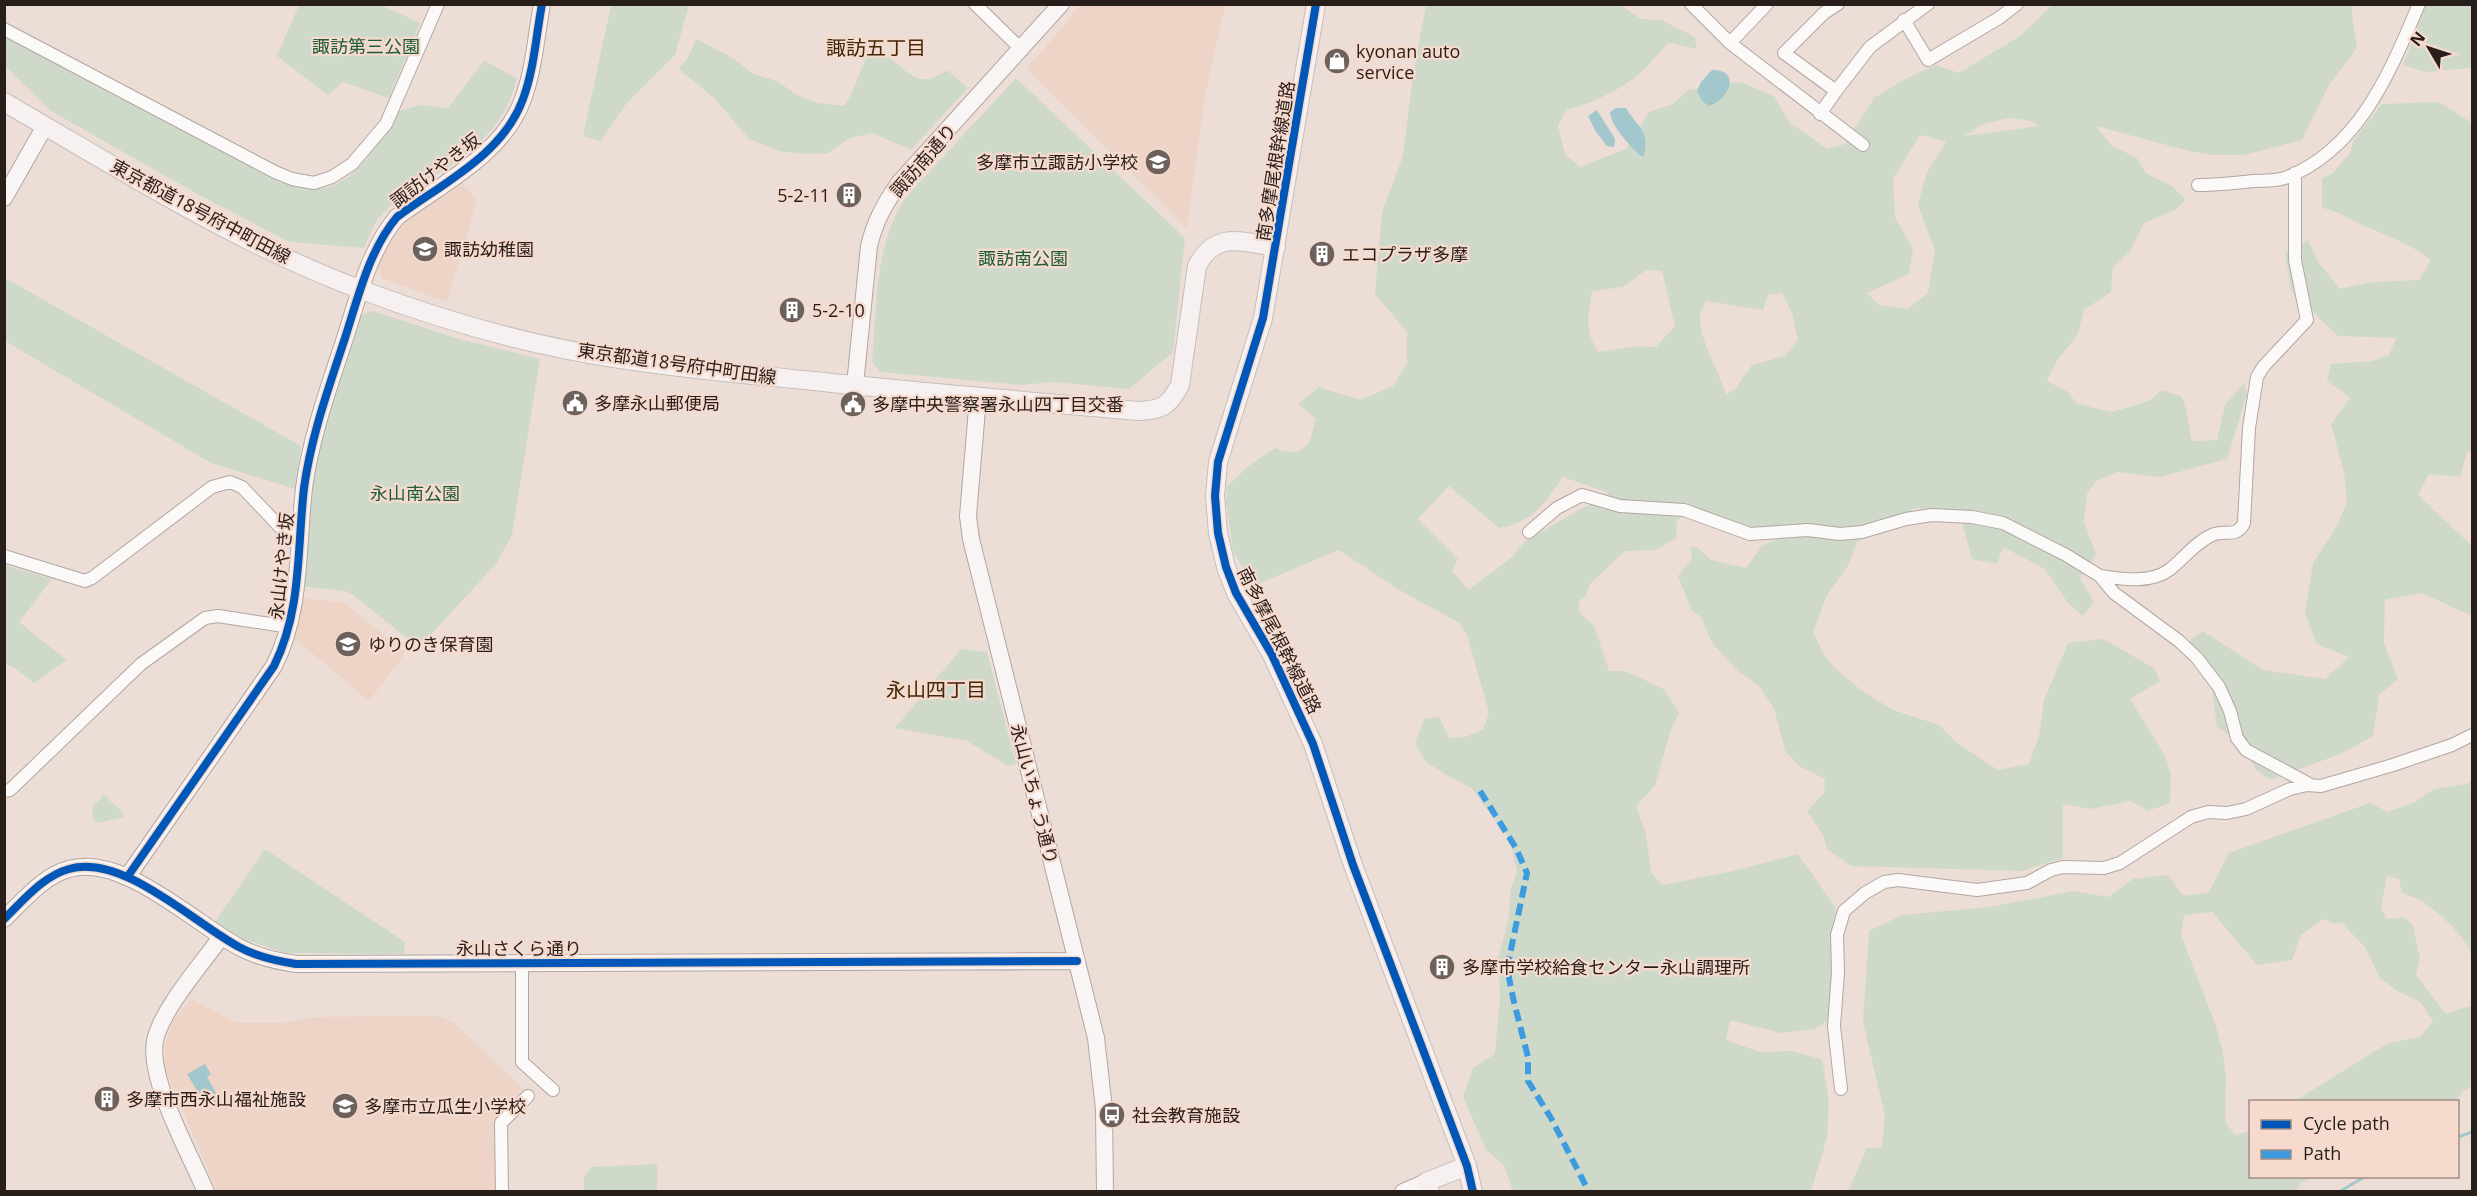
<svg xmlns="http://www.w3.org/2000/svg" width="2477" height="1196" viewBox="0 0 2477 1196" font-family="'Open Sans','Noto Sans JP',sans-serif">
	<style>
		.built { fill: #edd4c7 }
		.green { fill: #cfd9ca; fill-rule: evenodd }
		.water { fill: #a2c7cc }
		.lines { fill: none; stroke-linecap: round; stroke-linejoin: round }
		.stream { stroke: #a2c7cc; stroke-width: 3 }
		.street-casing { stroke: #b1a6a1; stroke-width: 14 }
		.secondary-casing { stroke: #b1a6a1; stroke-width: 18 }
		.primary-casing { stroke: #c5beba; stroke-width: 20 }
		.street { stroke: #fcfaf9; stroke-width: 12 }
		.secondary { stroke: #faf5f5; stroke-width: 16 }
		.primary { stroke: #f6f1f0; stroke-width: 18 }
		.quiet { stroke: #3d9bdf; stroke-width: 6; stroke-dasharray: 12 6; stroke-linecap: butt }
		.cycleway-casing { stroke: #f5dacd; stroke-width: 11 }
		.cycleway { stroke: #0057b8; stroke-width: 8 }
		.labels { text-anchor: middle; dominant-baseline: central; stroke-width: 4.5; stroke-linejoin: round; paint-order: stroke }
		.park-label { font-size: 18px; fill: #1a5d37; stroke: #f5dacd }
		.poi-label { font-size: 18px; fill: #281e1a; stroke: #f5dacd; text-anchor: start }
		.street-label { font-size: 18px; fill: #281e1a; stroke: #f5dacd }
		.neighbourhood-label { font-size: 20px; fill: #412607; stroke: #f5dacd }
	</style>
	<rect width="100%" height="100%" fill="#ecded6"/>
	<path class="built" d="M1079,5H1225L1205,96L1187,228L1026,68L1067,23Z
		M459,179L477,201L447,302L383,279L377,268L395,230Z
		M301,598L344,603L404,651V655L369,701L293,637Z
		M191,999L237,1023H282L314,1017L437,1016L455,1023L525,1091L496,1121L497,1191H217L165,1069V1044L174,1019Z"/>
	<path class="green" d="M299,5H381L420,23L389,98L343,82L328,95L277,56Z
		M611,5H689L675,55L626,104L601,141L583,136Z
		M1426,5H1621L1641,19L1661,20L1695,37L1697,49L1669,43C1657,54 1647,68 1636,77C1616,92 1591,103 1567,110L1558,125L1565,154L1580,167L1626,149L1649,112L1673,104L1688,90L1740,82L1774,96L1789,122L1827,149L1845,144L1874,98L1907,78L1936,65L1959,73L2020,36L2052,5H2353L2352,14L2357,48L2329,85L2302,140L2244,155H2211L2189,151L2096,126L2112,146L2137,158L2146,173L2173,187L2186,200L2175,210L2144,223L2131,250L2113,268L2111,292L2084,310L2078,334L2056,362L2047,381L2068,392L2077,404L2112,412L2149,401L2162,390L2182,397C2188,411 2188,426 2192,441L2217,440L2225,405L2244,383L2247,394L2227,459L2160,477L2117,472L2096,481L2087,494L2084,521L2096,555L2080,578L2094,602L2083,616L2068,603L2045,569L2003,547L1997,564L1972,559L1959,511L1915,508L1857,542L1849,564L1827,595L1813,632L1823,653L1834,667L1861,690L1893,710L1939,725L1957,743L1998,770L2029,764L2039,736L2044,700L2068,643L2104,639L2155,669L2160,681L2130,699L2165,755L2171,775L2170,803L2148,811L2130,801L2090,809L2063,804V858L2022,871L1851,866L1827,849L1823,835L1807,811L1824,793L1825,779L1799,766L1785,751L1774,708L1759,686L1739,672L1712,643L1701,617L1692,611L1678,576L1692,558L1690,547H1697L1711,560L1746,568L1762,546L1777,539L1776,527L1737,528L1688,507L1677,522L1676,538L1656,550L1625,551L1590,584L1585,597L1579,601V612L1594,626L1609,671H1625L1664,689L1679,713L1670,732L1655,786L1636,806L1646,834L1651,872L1662,885L1733,871L1798,854L1836,908C1830,950 1832,971 1840,1012L1815,1029L1781,1033L1730,1020L1726,1040L1760,1052L1791,1051L1822,1059L1829,1100L1827,1138L1811,1191H1513L1504,1165L1486,1150L1463,1097L1473,1068L1495,1054L1500,997L1498,960L1509,916L1510,892L1517,871L1510,840L1471,788L1450,777L1426,762L1415,743L1424,719L1439,717L1449,738L1465,737L1483,730L1489,713L1467,635L1459,623L1396,588L1339,550L1253,586L1233,551L1226,502L1227,486L1249,466L1275,448L1283,451L1298,452L1309,443L1316,419L1298,404L1319,387L1360,400L1393,386L1407,363V332L1375,294L1382,212L1403,156L1413,75ZM2011,118L2030,121L2040,126L1964,136L1986,123ZM1920,135L1946,142L1927,172L1918,205L1935,251L1928,293L1908,309L1879,305L1867,293L1909,274L1913,249L1895,217L1893,179ZM1646,270L1662,271L1675,326L1656,347L1636,346L1598,352C1583,325 1589,319 1592,291L1623,287ZM1782,293L1792,313L1798,340L1785,356L1752,365L1735,389L1726,395C1719,369 1701,346 1700,318C1699,313 1704,306 1706,301L1763,310L1768,295ZM1563,477L1607,492L1605,497L1578,510L1524,542L1512,557L1469,590L1452,571L1458,559L1418,519L1449,486L1499,528C1532,523 1545,503 1563,477Z
		M2426,5H2472V68L2426,72L2403,65Z
		M4,36L279,182C294,186 315,192 330,187C361,175 383,138 398,111L421,105L448,108L484,61L517,78C504,131 469,154 425,182C408,193 390,203 378,219C372,228 368,239 364,248L289,242L192,191L51,111L5,66Z
		M696,39L733,58L753,74L777,81L797,95L818,103L844,106C857,88 858,68 872,51C905,57 910,97 947,70L968,88L911,150L872,133L850,138L828,153L803,154L779,151L749,139L715,99L679,69L689,56Z
		M1016,78L1185,238L1173,352L1129,389L1052,382L1022,385L880,372L872,361C877,306 874,245 906,197Z
		M2439,102L2472,123V451L2467,452L2460,477L2429,474L2418,495L2472,546V616L2422,593L2385,600L2384,643L2398,679L2379,695L2373,736L2343,753L2270,780L2256,770L2243,744L2217,727L2212,688L2190,640L2203,631L2263,670L2325,679L2349,657L2317,644L2305,613L2313,563L2338,524L2347,501L2344,472L2331,424L2350,398L2327,381L2331,364L2372,361L2389,355L2396,338L2338,336L2291,291L2285,253L2308,240L2318,262L2340,289L2372,282L2419,280L2431,260C2408,242 2382,234 2356,222C2344,216 2336,210 2322,208V178L2333,173L2343,161L2350,153L2353,141L2382,104Z
		M5,278L301,446L295,489L211,463L5,341Z
		M373,311L455,338L540,359L512,535L496,564L425,641L413,643L352,594L344,591L299,586L317,450L359,315Z
		M4,565L52,579L19,622L67,660L34,683L13,667L5,664Z
		M961,649L987,652L1016,764L1008,766L967,741L895,728Z
		M2472,780V956C2467,937 2437,911 2420,900C2415,897 2408,896 2402,893L2399,879L2387,876L2381,908L2387,919L2403,917L2413,925L2420,959L2416,975L2446,1014L2472,1005V1086L2463,1091L2456,1101H2295L2388,1043L2420,1037L2433,1021L2420,1002L2397,991L2380,978L2365,947L2342,923H2333L2323,919L2301,935L2292,960L2257,965L2212,912L2184,915L2181,935L2215,1023L2222,1048L2226,1075L2225,1121L2235,1135L2250,1131V1176L2313,1177L2300,1183L2297,1191H1848L1867,1148H1882L1885,1116L1863,1022L1869,931L1902,915L1989,907L2074,891L2108,897L2133,879L2168,875L2184,896L2209,892L2229,853L2370,803L2388,812L2415,802L2434,789L2467,784Z
		M104,795L121,811L124,817L97,823L93,818L92,807Z
		M265,849L405,942L404,954L285,953L244,939L215,922Z
		M657,1164V1191H584V1177L591,1167Z"/>
	<path class="water" d="M1712,70C1742,69 1729,100 1709,106L1702,101L1697,91L1701,82Z
		M1616,108H1626C1637,127 1650,130 1644,156H1641C1630,146 1611,126 1610,112Z
		M1597,110L1615,139L1614,147L1607,146L1596,132L1588,116Z
		M205,1064L211,1074L207,1077L220,1100L207,1107L187,1074Z"/>
	<g class="lines">
		<path class="stream" d="M2458,1137L2472,1132
			M2339,1192L2366,1176"/>
		<defs>
			<path id="street" d="M975,4L1022,50
				M1691,4L1730,43L1863,145
				M1838,4L1824,13L1784,53L1836,91L1870,47L1928,4
				M1904,20L1928,60L1999,18L2017,4
				M4,29L275,172L292,179L314,183L332,177L352,164L386,124L438,4
				M1730,43L1767,4
				M1820,114L1836,91
				M2198,185C2217,185 2235,183 2253,181C2264,181 2275,181 2285,178C2359,150 2390,72 2419,4
				M1529,532L1557,508L1582,495L1620,506L1684,510L1750,534L1808,530L1840,534L1862,532L1906,519L1932,515L1972,517L2003,523L2066,555L2100,576L2114,593L2179,641L2197,658L2219,687L2230,711L2237,738L2246,750L2311,785
				M4,556L85,581L92,578L212,487L230,482L242,487L299,547
				M2100,576C2121,579 2150,584 2169,570C2184,559 2194,543 2212,535C2225,529 2236,539 2244,523L2249,428L2257,377L2263,367L2307,320L2295,260V173
				M4,791L10,790L141,664L205,618L218,616L290,627
				M522,963V1062L553,1090
				M1841,1089L1834,1026L1838,972L1837,935L1844,911L1865,893L1884,882L1898,880L1977,890L2027,883L2051,870L2063,867L2104,868L2120,863L2191,817L2208,812L2227,813L2246,809L2290,789L2307,785L2321,786L2393,765L2452,745L2472,735
				M502,1192L501,1123L528,1096"/>
			<path id="secondary" d="M4,198L45,126
				M855,385L869,246C875,221 885,203 900,182L1061,4
				M978,397L968,516L971,539L1096,1038L1104,1109L1105,1192
				M128,876L274,666C302,610 297,549 304,488C311,436 329,387 345,338C358,298 369,250 397,217C441,184 503,155 523,99C534,70 536,36 542,4
				M4,919C23,901 43,876 69,869C122,853 194,923 239,947C257,957 276,961 296,964L1077,961
				M206,1192C190,1154 148,1080 155,1041C161,1010 202,964 221,937
				M1403,1192L1426,1182"/>
			<path id="primary" d="M1316,4L1263,318L1218,462L1215,496L1218,533L1226,567L1236,593L1272,655L1313,744L1353,865L1467,1166L1473,1192
				M4,102C120,169 234,242 359,289C441,320 527,345 614,358C677,368 741,374 804,380C916,392 1027,401 1139,411C1162,410 1169,406 1180,385L1197,266C1216,230 1242,242 1276,247
				M1430,1192L1426,1182L1467,1166"/>
		</defs>
		<use href="#street" class="street-casing"/>
		<use href="#secondary" class="secondary-casing"/>
		<use href="#primary" class="primary-casing"/>
		<use href="#street" class="street"/>
		<use href="#secondary" class="secondary"/>
		<use href="#primary" class="primary"/>
		<path class="quiet" d="M1480,791L1516,848L1527,873L1509,959V978L1514,1002L1528,1057V1081L1551,1118L1589,1192"/>
		<defs>
			<path id="cycleway" d="M1316,4L1263,318L1218,462L1215,496L1218,533L1226,567L1236,593L1272,655L1313,744L1353,865L1467,1166L1473,1192
				M128,876L274,666C302,610 297,549 304,488C311,436 329,387 345,338C358,298 369,250 397,217C441,184 503,155 523,99C534,70 536,36 542,4
				M4,919C23,901 43,876 69,869C122,853 194,923 239,947C257,957 276,961 296,964L1077,961"/>
		</defs>
		<use href="#cycleway" class="cycleway-casing"/>
		<use href="#cycleway" class="cycleway"/>
	</g>
	<defs>
		<symbol id="shop-disc" viewBox="-11 -11 22 22"><circle r="9.5" fill="#6d615c" stroke="#f5dacd"/><path d="M-5-2.5h2.3a2.7 3.5 0 0 1 5.4 0H5L5.5 6h-11ZM-1.5-2.5h3a1.5 2.3 0 0 0-3 0Z" fill="#fff"/></symbol>
		<symbol id="school-disc" viewBox="-11 -11 22 22"><circle r="9.5" fill="#6d615c" stroke="#f5dacd"/><path d="M0-5L7-2L0 1L-7-2ZM-4 1L0 2.5L4 1V4Q0 6-4 4Z" fill="#fff"/></symbol>
		<symbol id="building-disc" viewBox="-11 -11 22 22"><circle r="9.5" fill="#6d615c" stroke="#f5dacd"/><path d="M-4-6H4V6H1V3H-1V6H-4ZM-2.5-4.3h1.7v1.8h-1.7ZM.8-4.3h1.7v1.8H.8ZM-2.5-1h1.7V.8h-1.7ZM.8-1h1.7V.8H.8Z" fill="#fff"/></symbol>
		<symbol id="civic-disc" viewBox="-11 -11 22 22"><circle r="9.5" fill="#6d615c" stroke="#f5dacd"/><path d="M-.6-6.5H3V-4.5H.6V-3L4-1V1h2V6H-6V1h2V-1L-.6-3ZM-1.2 2.5V6h2.4V2.5Z" fill="#fff"/></symbol>
		<symbol id="bus-disc" viewBox="-11 -11 22 22"><circle r="9.5" fill="#6d615c" stroke="#f5dacd"/><path d="M-5-6H5V4H4V6H2V4H-2V6H-4V4H-5ZM-3.5-4V0h7V-4ZM-3.5 1.2v1.5H-2V1.2ZM2 1.2v1.5H3.5V1.2Z" fill="#fff"/></symbol>
	</defs>
	<g fill-rule="evenodd">
		<use href="#shop-disc" x="1322" y="46" width="30" height="30"/>
		<use href="#school-disc" x="1143" y="147" width="30" height="30"/>
		<use href="#building-disc" x="834" y="180" width="30" height="30"/>
		<use href="#school-disc" x="410" y="234" width="30" height="30"/>
		<use href="#building-disc" x="1307" y="239" width="30" height="30"/>
		<use href="#building-disc" x="777" y="295" width="30" height="30"/>
		<use href="#civic-disc" x="560" y="388" width="30" height="30"/>
		<use href="#civic-disc" x="838" y="389" width="30" height="30"/>
		<use href="#school-disc" x="333" y="629" width="30" height="30"/>
		<use href="#building-disc" x="1427" y="952" width="30" height="30"/>
		<use href="#building-disc" x="92" y="1084" width="30" height="30"/>
		<use href="#school-disc" x="330" y="1091" width="30" height="30"/>
		<use href="#bus-disc" x="1097" y="1100" width="30" height="30"/>
	</g>
	<g class="labels">
		<g class="park-label">
			<text x="366" y="46">諏訪第三公園</text>
			<text x="1023" y="258">諏訪南公園</text>
			<text x="415" y="493">永山南公園</text>
		</g>
		<g class="poi-label">
			<text x="1356" y="51">kyonan auto<tspan x="1356" dy="21">service</tspan></text>
			<text x="1138" y="162" text-anchor="end">多摩市立諏訪小学校</text>
			<text x="830" y="195" text-anchor="end">5-2-11</text>
			<text x="444" y="249">諏訪幼稚園</text>
			<text x="1342" y="254">エコプラザ多摩</text>
			<text x="812" y="310">5-2-10</text>
			<text x="594" y="403">多摩永山郵便局</text>
			<text x="872" y="404">多摩中央警察署永山四丁目交番</text>
			<text x="368" y="644">ゆりのき保育園</text>
			<text x="1462" y="967">多摩市学校給食センター永山調理所</text>
			<text x="126" y="1099">多摩市西永山福祉施設</text>
			<text x="364" y="1106">多摩市立瓜生小学校</text>
			<text x="1132" y="1115">社会教育施設</text>
		</g>
		<g class="street-label">
			<text transform="translate(923 160) rotate(-49)">諏訪南通り</text>
			<text transform="translate(1275 161) rotate(-81)">南多摩尾根幹線道路</text>
			<text transform="translate(435 170) rotate(-38)">諏訪けやき坂</text>
			<text transform="translate(201 211) rotate(28)">東京都道18号府中町田線</text>
			<text transform="translate(677 363) rotate(8)">東京都道18号府中町田線</text>
			<text transform="translate(281 566) rotate(-84)">永山けやき坂</text>
			<text transform="translate(1280 640) rotate(63)">南多摩尾根幹線道路</text>
			<text transform="translate(1035 794) rotate(76)">永山いちょう通り</text>
			<text x="519" y="948">永山さくら通り</text>
		</g>
		<g class="neighbourhood-label">
			<text x="876" y="47">諏訪五丁目</text>
			<text x="936" y="689">永山四丁目</text>
		</g>
	</g>
	<rect width="2477" height="1196" fill="none" stroke="#281e1a" stroke-width="12"/>
	<rect x="2249" y="1100" width="210" height="78" fill="#f5dacd" stroke="#a38f85" stroke-width="1.5"/>
	<rect x="2261" y="1120" width="30" height="9" fill="#0057b8" stroke="#a38f85" stroke-width="1.5"/>
	<text x="2303" y="1130" font-size="18" fill="#281e1a">Cycle path</text>
	<rect x="2261" y="1150" width="30" height="9" fill="#3d9bdf" stroke="#a38f85" stroke-width="1.5"/>
	<text x="2303" y="1160" font-size="18" fill="#281e1a">Path</text>
	<g transform="translate(2429 48) rotate(309)" stroke="#f5dacd" stroke-width="4.5" paint-order="stroke">
	<path d="M0-4.5L10 22L0 15L-10 22Z" fill="#281e1a"/>
	<text y="-9" font-size="16" font-weight="bold" text-anchor="middle" fill="#281e1a">N</text>
	</g>
</svg>
